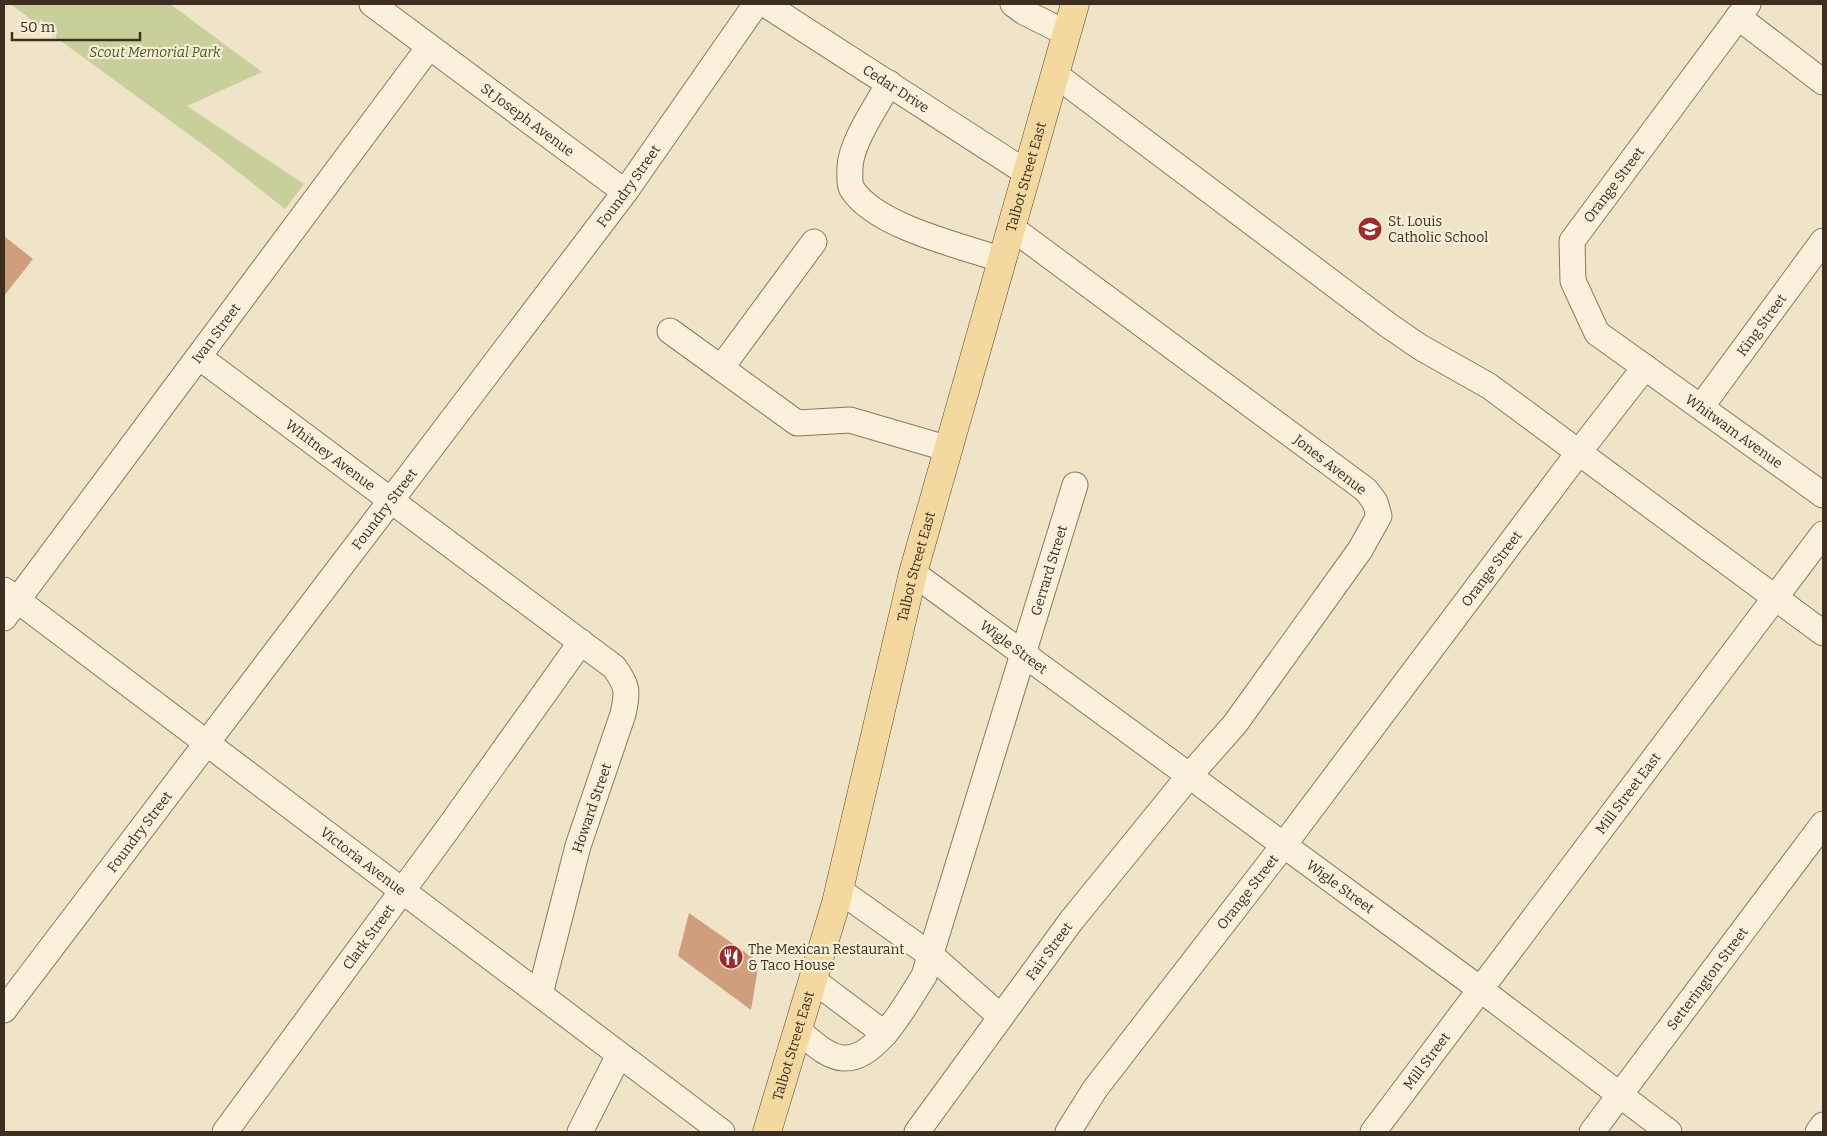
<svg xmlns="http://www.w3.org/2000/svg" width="1827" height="1136" viewBox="0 0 1827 1136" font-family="Bitter,serif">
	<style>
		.green { fill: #c9cf9b }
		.building { fill: #cf9f7d }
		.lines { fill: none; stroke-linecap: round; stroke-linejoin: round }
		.minor-casing { stroke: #8d765c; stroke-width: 27 }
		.major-casing { stroke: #5b4430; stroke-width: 29 }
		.minor { stroke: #faf1dc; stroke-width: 25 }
		.major { stroke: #f3d9a0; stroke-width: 28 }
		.labels { text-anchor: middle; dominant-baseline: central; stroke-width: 4.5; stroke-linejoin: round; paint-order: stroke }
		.park-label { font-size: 14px; font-style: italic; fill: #4d5a26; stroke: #f7eed8 }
		.street-label { font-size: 14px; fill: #3d2e20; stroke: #f7eed8 }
		.poi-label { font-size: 14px; fill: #3d2e20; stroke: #f7eed8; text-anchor: start }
	</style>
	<rect width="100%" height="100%" fill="#f0e4c8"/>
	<path class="green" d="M10,4H170L262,72L187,106L304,184L285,209L213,152Z"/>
	<path class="building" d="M4,236L33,259L4,296Z
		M689,913L759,962L751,1010L678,956Z"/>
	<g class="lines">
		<defs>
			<g id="minor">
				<path id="s1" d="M372,4L625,192"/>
				<path id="s2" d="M765,4L1027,173"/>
				<path d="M1013,4L1024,12L1066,33"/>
				<path id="s3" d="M1748,4L1572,241L1573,281L1597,333L1823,495"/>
				<path d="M1738,17L1823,82"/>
				<path d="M1056,75L1388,325L1420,347L1489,386L1823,633"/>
				<path d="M889,83C877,106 851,142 850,167C850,173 849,185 852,189C876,227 962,246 1003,260"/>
				<path d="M670,331L797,423L850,420L949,449"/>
				<path id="s4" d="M199,357L614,667C628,686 628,692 623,714L578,846L540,994"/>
				<path d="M721,368L814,242"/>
				<path id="s5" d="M1701,407L1823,241"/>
				<path id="s6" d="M913,573L1480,989L1669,1132"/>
				<path id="s7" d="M4,590L722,1132"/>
				<path id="s8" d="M4,618L429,47"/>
				<path d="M839,890L932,956L1001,1017"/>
				<path d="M813,980L885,1034"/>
				<path id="s9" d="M4,1010L625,192L756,4"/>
				<path id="s10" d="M797,1030C811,1040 826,1057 843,1058C877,1061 908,1000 924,976L1075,485"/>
				<path id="s11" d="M225,1132L447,830L581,642"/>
				<path d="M580,1132L619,1055"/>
				<path id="s12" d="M917,1132L1071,921L1189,776L1235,724L1360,550L1379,516L1375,502L1366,490L1012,228"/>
				<path id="s13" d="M1068,1132L1095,1089L1283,846L1579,452L1645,367"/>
				<path id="s14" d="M1373,1132L1823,534"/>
				<path id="s15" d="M1592,1132L1823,824"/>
				<path d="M1818,1132L1823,1125"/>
			</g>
			<g id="major">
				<path id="s16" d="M767,1132L836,903L913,573L1075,4"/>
			</g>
		</defs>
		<use href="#minor" class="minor-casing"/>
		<use href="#major" class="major-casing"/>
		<use href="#minor" class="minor"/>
		<use href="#major" class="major"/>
	</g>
	<defs>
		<symbol id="school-disc" viewBox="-11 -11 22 22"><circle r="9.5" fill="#9e2a2b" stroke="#f7eed8"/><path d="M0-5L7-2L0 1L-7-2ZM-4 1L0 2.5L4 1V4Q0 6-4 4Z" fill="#fff"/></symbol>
		<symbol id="restaurant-disc" viewBox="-11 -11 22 22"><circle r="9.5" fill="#9e2a2b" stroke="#f7eed8"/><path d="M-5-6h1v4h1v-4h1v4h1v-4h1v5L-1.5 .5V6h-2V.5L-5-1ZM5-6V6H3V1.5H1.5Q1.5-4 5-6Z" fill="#fff"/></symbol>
	</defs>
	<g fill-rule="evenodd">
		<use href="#school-disc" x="1356" y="215" width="28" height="28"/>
		<use href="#restaurant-disc" x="717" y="943" width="28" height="28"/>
	</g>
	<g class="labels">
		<g class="park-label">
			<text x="155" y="52">Scout Memorial Park</text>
		</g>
		<g class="street-label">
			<text stroke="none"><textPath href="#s2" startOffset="156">Cedar Drive</textPath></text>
			<text stroke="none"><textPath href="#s1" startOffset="194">St Joseph Avenue</textPath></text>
			<text stroke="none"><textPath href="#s16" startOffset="990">Talbot Street East</textPath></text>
			<text transform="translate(1614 185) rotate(-53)">Orange Street</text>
			<text stroke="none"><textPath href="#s9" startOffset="1034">Foundry Street</textPath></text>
			<text stroke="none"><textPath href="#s5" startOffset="102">King Street</textPath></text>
			<text stroke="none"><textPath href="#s8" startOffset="355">Ivan Street</textPath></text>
			<text stroke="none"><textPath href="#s3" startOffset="561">Whitwam Avenue</textPath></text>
			<text stroke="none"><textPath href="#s4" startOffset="164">Whitney Avenue</textPath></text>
			<text transform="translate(1330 465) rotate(38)">Jones Avenue</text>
			<text stroke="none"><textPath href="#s9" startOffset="629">Foundry Street</textPath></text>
			<text stroke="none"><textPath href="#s16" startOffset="585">Talbot Street East</textPath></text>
			<text stroke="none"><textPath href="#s13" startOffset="705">Orange Street</textPath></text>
			<text stroke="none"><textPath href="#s10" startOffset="599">Gerrard Street</textPath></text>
			<text stroke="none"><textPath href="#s6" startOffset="125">Wigle Street</textPath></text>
			<text stroke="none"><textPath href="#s14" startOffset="424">Mill Street East</textPath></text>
			<text transform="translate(592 808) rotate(-71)">Howard Street</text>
			<text stroke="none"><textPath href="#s9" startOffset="224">Foundry Street</textPath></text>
			<text stroke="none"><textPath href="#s7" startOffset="450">Victoria Avenue</textPath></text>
			<text stroke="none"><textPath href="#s6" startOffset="530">Wigle Street</textPath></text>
			<text stroke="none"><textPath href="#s13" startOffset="300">Orange Street</textPath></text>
			<text stroke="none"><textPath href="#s11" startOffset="242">Clark Street</textPath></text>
			<text stroke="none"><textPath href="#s12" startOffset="224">Fair Street</textPath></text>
			<text stroke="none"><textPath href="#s15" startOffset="192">Setterington Street</textPath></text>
			<text stroke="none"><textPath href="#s16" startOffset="90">Talbot Street East</textPath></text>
			<text stroke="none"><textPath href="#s14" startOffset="89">Mill Street</textPath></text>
		</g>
		<g class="poi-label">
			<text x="1388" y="221">St. Louis<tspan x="1388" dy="16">Catholic School</tspan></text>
			<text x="748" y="949">The Mexican Restaurant<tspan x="748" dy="16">&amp; Taco House</tspan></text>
		</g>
	</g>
	<rect width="1827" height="1136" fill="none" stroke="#3d2e20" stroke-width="10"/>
	<path d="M12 32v8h128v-8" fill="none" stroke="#3d2e20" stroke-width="2.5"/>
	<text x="20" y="32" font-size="15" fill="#3d2e20" stroke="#f7eed8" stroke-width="4" paint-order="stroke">50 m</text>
</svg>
